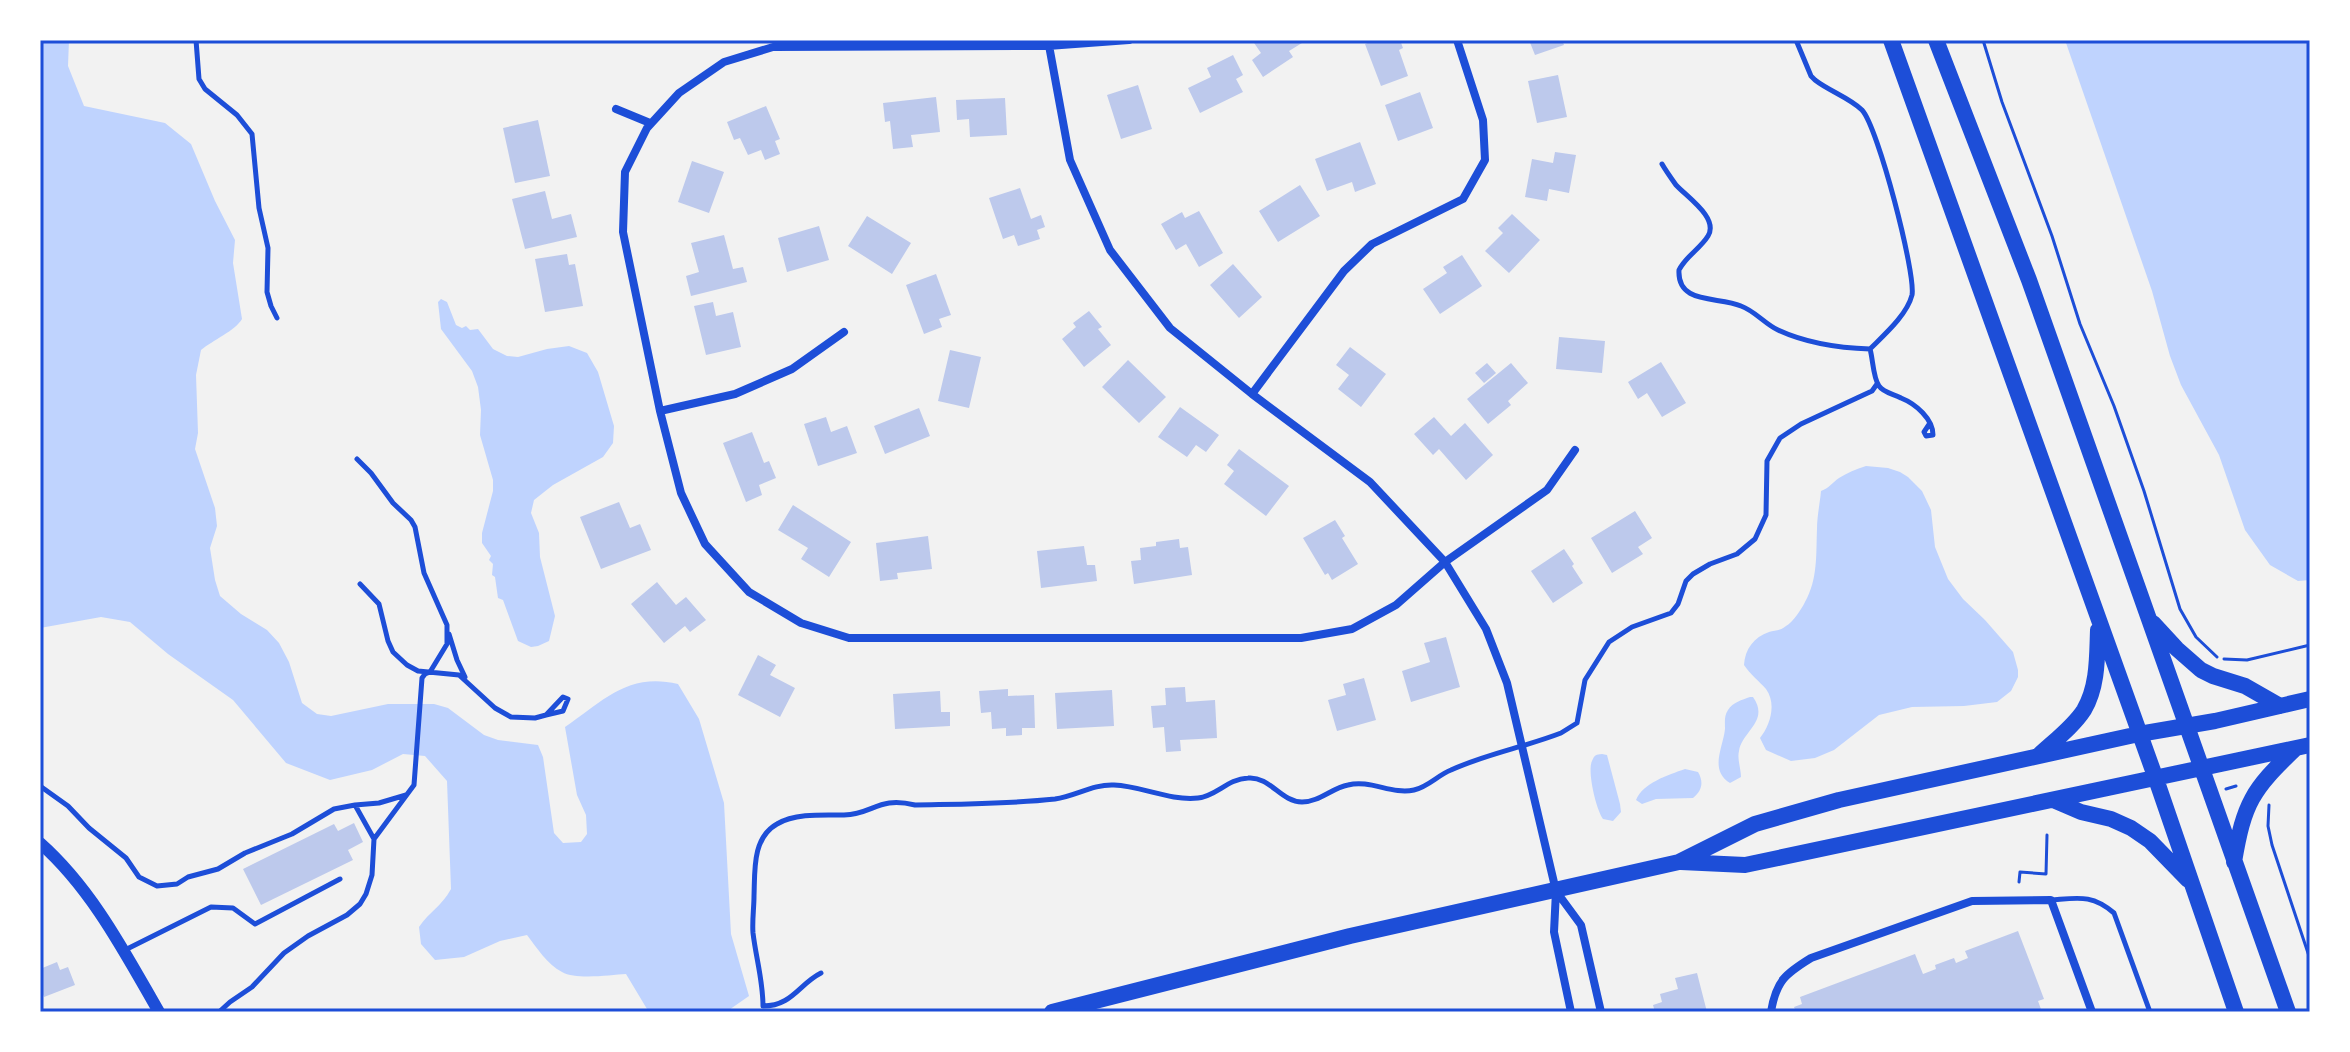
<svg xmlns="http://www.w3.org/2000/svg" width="2350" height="1052" viewBox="0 0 2350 1052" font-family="'Space Grotesk',sans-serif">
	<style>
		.water { fill: #bfd3fe }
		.building { fill: #bdc9ec }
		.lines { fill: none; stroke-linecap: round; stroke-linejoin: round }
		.path { stroke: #1d4ed8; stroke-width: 3 }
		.service { stroke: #1d4ed8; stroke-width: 5 }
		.minor { stroke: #1d4ed8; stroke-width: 8 }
		.tertiary { stroke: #1d4ed8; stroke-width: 12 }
		.primary { stroke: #1d4ed8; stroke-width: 16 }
		.neatline { fill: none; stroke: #1d4ed8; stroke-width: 3 }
	</style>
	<rect width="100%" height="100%" fill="#f2f2f2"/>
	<path class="water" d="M40,40H69L68,66L84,106L165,123L191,144L215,201L235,240L233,263L242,319C235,331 213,340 201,350L196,375L198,433L195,449L215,508L217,526L210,548L215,580L220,596L241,614L267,630L279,643L289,662L302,703L317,714L331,716L388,704H434L448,708L484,735L498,740L538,745L543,757L554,833L563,843L581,842L587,834L586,815L577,795L565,727C603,701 628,672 678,684L699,719L724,803L731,934L749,996L726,1012H652L647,1009L626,974C610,975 576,980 562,972C547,964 537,948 527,935L500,941L464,957L435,960L421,944L419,927C430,911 441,907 451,889L447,781L425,756L403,754L372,770L330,780L286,763L233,700L168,654L130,622L101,617L40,628Z
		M2065,40H2310V580L2298,581L2270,565L2245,530L2219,455L2181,385L2170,356L2152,291Z
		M441,299L447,302L456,325L462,328L466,326L470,330L478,329L493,349L507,356L518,357L547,349L569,346L587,353L598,372L614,426L613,443L603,457L553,485L534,500L531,513L539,533L540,557L555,616L549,641L538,646L531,647L518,641L503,600L498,598L495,577L492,575L493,564L489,560L491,556L482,543V533L493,491V480L480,435L481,410L478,387L472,371L441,329L438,302Z
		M1866,466L1888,468L1900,472L1908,477L1922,491L1931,510L1935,547L1948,579L1963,599L1985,620L2013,652L2018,670V677L2011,691L1997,702L1964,706L1912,707L1879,715L1834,750L1815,758L1791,761L1766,750L1760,738C1770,726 1777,704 1766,689C1759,681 1750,674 1744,665C1745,649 1754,637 1769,632C1775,630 1780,631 1786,626C1793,622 1801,610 1805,602C1818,579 1816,554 1817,529C1817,516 1820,503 1821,491C1829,488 1832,483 1839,478C1847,473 1856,469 1866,466Z
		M1750,697H1753C1770,721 1742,731 1739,751C1737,759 1741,769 1741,777L1730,783C1709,770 1723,748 1725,729C1725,722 1724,716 1728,710C1733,702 1742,700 1750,697Z
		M1602,754L1607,755L1620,804L1621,812L1613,821L1603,819C1596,809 1587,771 1592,761C1595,754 1596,755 1602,754Z
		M1685,769L1698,772C1704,782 1702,791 1693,798L1656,799L1642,804L1636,800C1643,783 1668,775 1685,769Z"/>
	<path class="building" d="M1252,40H1300L1302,43L1289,51L1293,57L1263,77L1252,60L1261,53Z
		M1375,40H1400L1403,48L1399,50L1408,76L1381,86L1365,44Z
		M1529,40H1562L1564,45L1535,55Z
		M1233,55L1243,75L1236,79L1243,92L1200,113L1188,88L1211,77L1207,68Z
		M1558,75L1567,117L1537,123L1528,81Z
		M1138,85L1152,129L1121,139L1107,95Z
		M1420,92L1433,128L1398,141L1385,105Z
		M936,97L940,132L911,135L913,147L893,149L890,121L885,122L883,103Z
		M1005,98L1007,135L970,137L969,119L957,120L956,100Z
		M766,106L780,139L775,141L780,154L765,160L761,150L748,155L740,138L734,140L727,122Z
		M538,120L550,176L515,183L503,128Z
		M1360,142L1376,184L1355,192L1352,182L1327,191L1315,159Z
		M1555,152L1576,155L1569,193L1549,189L1547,201L1525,197L1532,159L1553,163Z
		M692,161L724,172L709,213L678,202Z
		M1300,185L1320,216L1278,242L1259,211Z
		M1020,188L1031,219L1041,215L1045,227L1037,230L1040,239L1018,246L1014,235L1003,239L989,198Z
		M545,191L552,219L571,214L577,237L525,249L512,199Z
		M1199,211L1223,253L1199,267L1186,244L1176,250L1161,224L1182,212L1185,218Z
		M1512,214L1540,240L1509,273L1485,251L1503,233L1498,228Z
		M867,216L911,243L892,274L848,246Z
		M819,226L829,260L787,272L778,238Z
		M724,235L733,269L743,267L747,282L691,296L686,276L699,272L691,243Z
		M567,254L569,265L575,264L583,306L545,312L535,259Z
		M1462,255L1482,286L1440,314L1423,289L1447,273L1443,267Z
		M1233,264L1262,297L1239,318L1210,285Z
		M936,274L951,315L939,319L942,327L924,334L906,285Z
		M713,302L716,316L733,312L741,347L706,355L694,306Z
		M1089,311L1102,327L1098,329L1111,345L1084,367L1062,339L1076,327L1073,323Z
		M1559,337L1605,341L1602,373L1556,369Z
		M1350,347L1386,374L1361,407L1338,389L1349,375L1336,365Z
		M950,350L981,357L969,408L938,401Z
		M1128,360L1166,397L1139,423L1102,387Z
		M1661,362L1686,403L1662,417L1647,393L1638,399L1628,382Z
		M1487,363L1496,373L1484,383L1475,373Z
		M1511,363L1528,383L1508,401L1511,405L1488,424L1467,399Z
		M1180,407L1219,435L1206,452L1196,445L1187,457L1158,437Z
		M919,408L930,436L885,454L874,426Z
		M826,417L831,432L847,426L857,453L818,466L804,424Z
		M1434,417L1451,436L1465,423L1493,455L1466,480L1439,449L1433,455L1414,434Z
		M752,432L764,463L769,461L776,478L759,485L762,495L746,502L723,443Z
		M1239,449L1289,486L1266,516L1224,484L1234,471L1227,465Z
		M619,502L630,528L640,524L651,550L601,569L580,517Z
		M793,505L851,542L829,577L801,559L808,548L778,530Z
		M1635,511L1652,538L1638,547L1643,554L1612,573L1591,538Z
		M1335,520L1345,536L1342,538L1358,564L1332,580L1328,573L1325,575L1303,538Z
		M928,536L932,569L897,573L898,579L880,581L876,543Z
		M1179,539L1180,548L1188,547L1192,575L1134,584L1131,561L1141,560L1140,548L1156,546V542Z
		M1084,546L1087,565H1095L1097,581L1041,588L1037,551Z
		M1564,549L1574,564L1572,566L1583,583L1553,603L1531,571Z
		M657,582L676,605L686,597L706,620L690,632L685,626L664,643L631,604Z
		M1446,637L1460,687L1411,702L1402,671L1430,662L1424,643Z
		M758,655L776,665L770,675L795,688L780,717L738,695Z
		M1364,678L1376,720L1337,731L1328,700L1346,695L1343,684Z
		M1185,687L1186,702L1215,700L1217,738L1180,740L1181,751L1166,752L1164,727L1153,728L1151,706L1166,705L1165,688Z
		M1008,689V696L1034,695L1035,728H1022V735L1006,736V728L992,729L991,712L981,713L979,691Z
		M1112,690L1114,726L1057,729L1055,693Z
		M940,691L941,712H950V726L895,729L893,694Z
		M354,823L363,842L348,850L353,860L261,905L243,869L334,824L338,831Z
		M2018,931L2044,999L2038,1001L2042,1012H1796L1794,1007L1802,1004L1800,997L1915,954L1923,974L1936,969L1935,965L1954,958L1956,963L1968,958L1965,951Z
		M57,962L60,970L68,967L75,985L44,997L40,987V969Z
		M1697,973L1707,1012H1655L1653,1005L1662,1002L1660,994L1678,989L1675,978Z"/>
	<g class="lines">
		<path class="path" d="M1983,40L2002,102L2052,236L2080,324L2114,406L2144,491L2180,609L2196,637L2217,657
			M2224,659L2247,660L2310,645
			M2226,789L2236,786
			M2269,805L2268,826L2272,845L2310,959
			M2019,882L2020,872L2046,874L2047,835"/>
		<path class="service" d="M196,40L199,79L205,89L237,115L252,134L259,208L268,248L267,292L271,306L277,318
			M1662,164C1666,171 1671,178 1676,185C1687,197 1719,218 1708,236C1700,249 1686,256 1679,270C1677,305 1718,296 1741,306C1755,311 1765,324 1778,330C1806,343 1839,348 1870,349C1884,335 1907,315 1912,295C1916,274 1878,127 1862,110C1850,98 1829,91 1815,80L1811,76L1796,40
			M1870,349C1873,359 1873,378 1879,386C1884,393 1894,394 1901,398C1916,404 1933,419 1933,435L1926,436L1924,432L1930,423
			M360,584L379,604L388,641L393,652L407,665L418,671L459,675L495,708L511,717L535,718L546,715L563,697L568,699L563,711L546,715
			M449,634L457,660L465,677
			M40,786L68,806L89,828L126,858L139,877L157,886L177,884L188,877L218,869L245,853L292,834L334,809L355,805
			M374,839L355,805L379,803L406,795
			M2051,900C2078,898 2092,894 2114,913L2150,1012
			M125,950L211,907L233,908L255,924L340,879
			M821,973C799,984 792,1006 763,1006C763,981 756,958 753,933C752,921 754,908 754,896C755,871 752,838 777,824C795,813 824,815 844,815C874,814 878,796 915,805C961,804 1009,804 1055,799C1076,796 1093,784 1114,785C1142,786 1169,801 1198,798C1217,796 1227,779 1248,778C1270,776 1281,802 1302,802C1319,802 1332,788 1348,785C1370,779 1392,795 1414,790C1428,787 1438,775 1451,770C1486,754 1525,747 1561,733L1577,723L1585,680L1609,642L1632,627L1671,613L1678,604L1686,581L1693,574L1710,564L1737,554L1755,539L1766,515L1767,461L1780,438L1801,424L1872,391L1877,384
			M219,1012L230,1002L252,987L284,953L308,936L347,915L360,904L366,894L372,875L374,839L414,785L422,678L425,674L430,672L447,644V625L424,573L415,527L411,520L393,503L371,473L357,459"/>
		<path class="minor" d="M1048,40L1070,160L1110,250L1170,328L1252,394L1370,482L1445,562L1486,629L1507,683L1556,891L1554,932L1571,1012
			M1129,40L1048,46L773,47L724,62L679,93L647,128L625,172L623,232L660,411L681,493L705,544L749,592L801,623L849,638H1301L1352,629L1396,605L1445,562L1547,490L1575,450
			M616,109L650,123
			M1252,394L1344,271L1372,244L1463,199L1485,160L1483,120L1457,40
			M660,411L735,394L792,369L844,332
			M1556,891L1581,925L1601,1012
			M1771,1012C1776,981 1785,974 1811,958L1972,901L2051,900L2092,1012"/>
		<path class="tertiary" d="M40,843C92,889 125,953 159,1012"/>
		<path class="primary" d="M1891,40L2156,779L2236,1012
			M1936,40L2029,280L2288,1012
			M2153,623L2177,649L2201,670L2213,676L2245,686L2280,706
			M2039,755C2054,741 2073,727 2084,710C2098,686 2097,657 2098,630
			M2053,800L2081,812L2111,819L2131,828L2150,841L2188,880
			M1681,862L1745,865L2310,745
			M2234,862C2244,803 2252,790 2295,749
			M1052,1012L1350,936L1679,862L1755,824L1839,800L2139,734L2215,721L2310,699"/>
	</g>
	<rect width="2350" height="1052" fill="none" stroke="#ffffff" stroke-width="84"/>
	<rect x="42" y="42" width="2266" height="968" class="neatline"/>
</svg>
